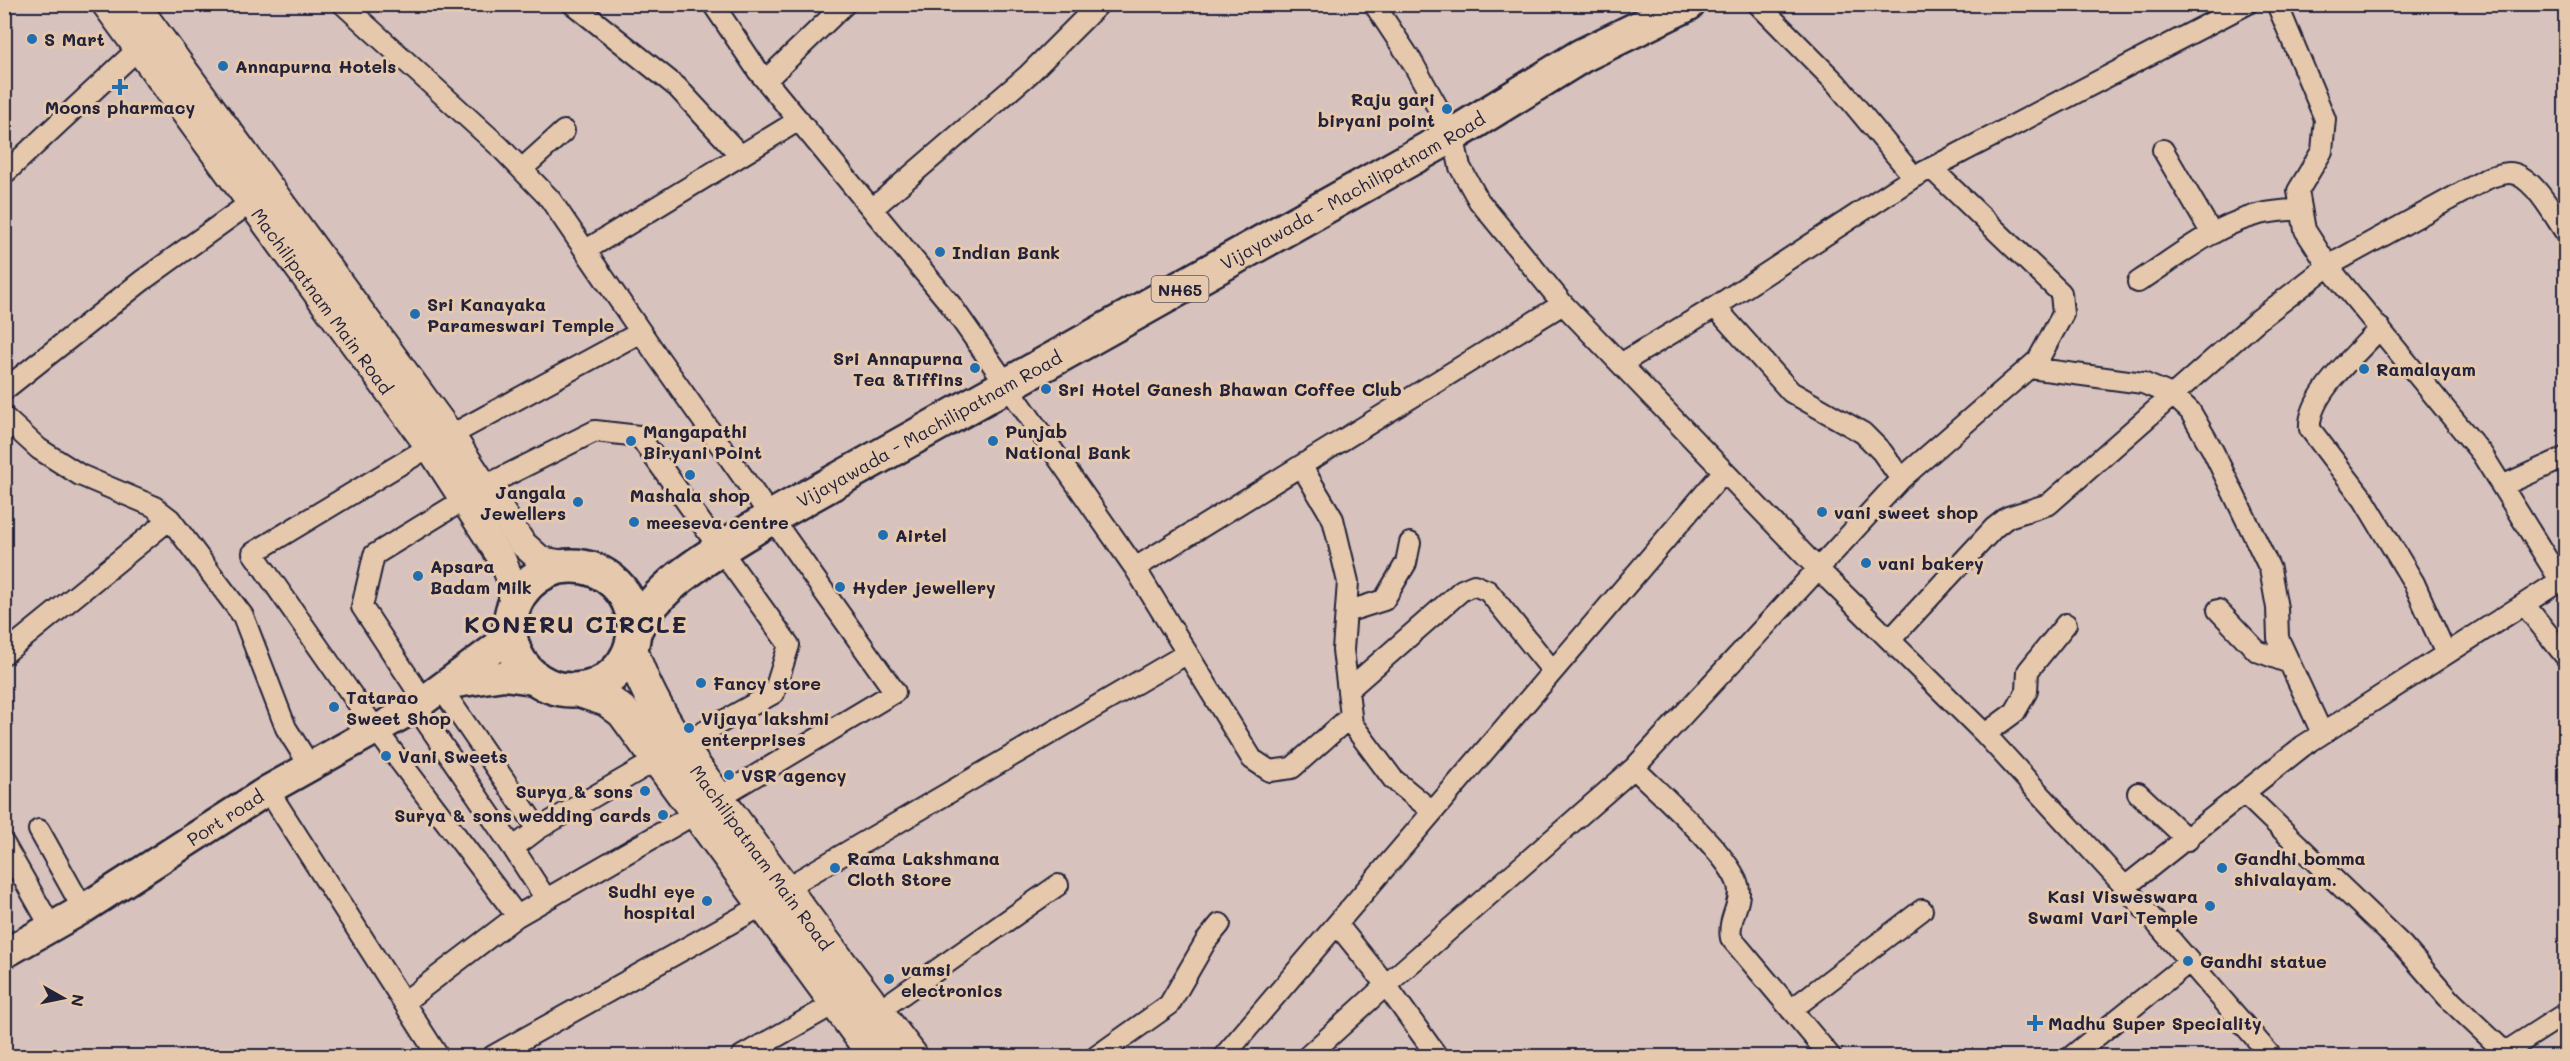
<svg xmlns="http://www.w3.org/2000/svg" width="2570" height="1061" viewBox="0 0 2570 1061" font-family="Mali,sans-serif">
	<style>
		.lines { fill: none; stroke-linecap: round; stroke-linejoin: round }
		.minor-casing { stroke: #22223b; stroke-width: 24 }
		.tertiary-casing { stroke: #22223b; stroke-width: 30 }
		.secondary-casing { stroke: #22223b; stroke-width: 33 }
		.primary-casing { stroke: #22223b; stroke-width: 36 }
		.trunk-casing { stroke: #22223b; stroke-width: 38 }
		.minor { stroke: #e6c9ad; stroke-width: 20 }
		.tertiary { stroke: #e6c9ad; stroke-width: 26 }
		.secondary { stroke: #e6c9ad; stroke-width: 28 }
		.primary { stroke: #e6c9ad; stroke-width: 32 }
		.trunk { stroke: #e6c9ad; stroke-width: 33 }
		.poi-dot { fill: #1f6fb2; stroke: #e6c9ad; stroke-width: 2 }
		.labels { text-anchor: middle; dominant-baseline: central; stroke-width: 6; stroke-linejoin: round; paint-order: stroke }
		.shield { fill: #e6c9ad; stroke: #5d545d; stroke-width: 1.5 }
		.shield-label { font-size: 16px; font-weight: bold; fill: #22223b }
		.poi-label { font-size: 18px; font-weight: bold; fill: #22223b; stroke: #e6c9ad; text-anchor: start }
		.street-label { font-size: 18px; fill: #22223b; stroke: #e6c9ad }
		.district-label { font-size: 24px; font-weight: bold; letter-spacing: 1.5px; fill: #22223b; stroke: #e6c9ad }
	</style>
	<rect width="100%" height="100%" fill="#d7c2bd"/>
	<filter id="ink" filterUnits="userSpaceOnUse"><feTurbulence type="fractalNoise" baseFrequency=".0167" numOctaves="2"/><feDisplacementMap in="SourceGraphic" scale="12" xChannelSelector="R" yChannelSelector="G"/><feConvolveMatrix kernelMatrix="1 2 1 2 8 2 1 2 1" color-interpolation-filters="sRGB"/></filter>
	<g filter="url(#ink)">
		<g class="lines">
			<defs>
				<path id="minor" d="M343,4L500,147L550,199L658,357L895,692L718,798
					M573,4L677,87L740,155
					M713,4L758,71L951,305L1135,568
					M1374,4L1411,60L1453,135L1460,167L1479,201L1563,304L1818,569L1985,734L2125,887L2271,1056
					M1758,4L1836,83L1914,177
					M2277,4L2325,119L2322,151L2298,191L2305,230L2328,266L2482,454L2560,580
					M766,80L845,4
					M2163,150L2212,234
					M522,169L564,131
					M4,174L138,49
					M872,209L1028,75L1099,4
					M586,250L799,120
					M2138,282C2174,259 2211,228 2253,216C2268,211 2284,211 2299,209
					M1715,307L1791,392L1863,433L1882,452L1901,479
					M2380,328C2358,353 2307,395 2310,429L2364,500L2414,583L2445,652
					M1622,363L1715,307L1914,177L2247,4
					M2030,368L2143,383L2174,396L2190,411L2212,449L2270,569L2277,608L2278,638L2322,733
					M4,390L143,280L250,203
					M4,417L39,449L80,475L153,506L170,519L243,616L286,728L310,766
					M1302,467L1333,519L1348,582L1343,650L1352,724L1393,779L1432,811
					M2504,485L2566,457
					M485,486L595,431L639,436L789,645L774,693L680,745
					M2524,604L2566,657
					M2218,610L2257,651L2287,662
					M1346,612L1384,600L1406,563L1410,543
					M1890,640L1994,528L2008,517L2049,504L2258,320L2328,266L2490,177C2496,176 2503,173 2509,173C2532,173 2554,216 2566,233
					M4,654L170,519
					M441,688L538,829
					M1348,690L1462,590L1474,585L1488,591L1552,670
					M424,701L362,607L374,555L462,501
					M416,707L513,848L538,829L658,759
					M1351,716L1292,768L1270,771L1252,759L1135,568L1563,304
					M1985,734L2015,712L2027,691L2028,671L2066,624
					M1634,768C1659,793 1730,855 1738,885C1743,903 1727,919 1731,938L1830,1056
					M268,790L438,1056
					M2138,793L2188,840
					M2245,794L2403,946L2451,1001L2509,1056
					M39,830L83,909
					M4,844L51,927
					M513,848L546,899
					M2125,887L2303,746L2566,577
					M784,889L1186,654
					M517,916L377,731L253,553L429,447L641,332
					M1337,924L1386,985L1437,1056
					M404,1002L517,916L696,813
					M1791,1010L1922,910
					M877,1012L1058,885
					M493,1056L763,905
					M742,1056L836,1003
					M1097,1056L1169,1005L1206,941L1220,924
					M1224,1056L1724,471
					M1308,1056L1386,985L1634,768L1901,479L2038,360L2063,314L2061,293L1931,168
					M2072,1056L2189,962
					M2499,1056L2566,1013"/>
				<g id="tertiary">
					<path id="s1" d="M105,4L429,447L503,561L511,582L513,609"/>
					<path d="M136,4L451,435L522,543L541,560L570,565"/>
				</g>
				<g id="secondary">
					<path d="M450,684L504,676L540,681"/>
					<path id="s2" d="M4,954L83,909L268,790L411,710L496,647L510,629"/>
				</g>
				<g id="primary">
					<path id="s3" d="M631,648C650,711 695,767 733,819C791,899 851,978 911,1056"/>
					<path d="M577,690L607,700L623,712L875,1056"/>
				</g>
				<g id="trunk">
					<circle cx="572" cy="628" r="62"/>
					<path id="s4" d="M635,630C660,579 724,548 770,518L1453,135L1581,56L1688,4"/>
				</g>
			</defs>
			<use href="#minor" class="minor-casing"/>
			<use href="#tertiary" class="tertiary-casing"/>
			<use href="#secondary" class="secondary-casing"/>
			<use href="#primary" class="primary-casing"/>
			<use href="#trunk" class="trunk-casing"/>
			<use href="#minor" class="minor"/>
			<use href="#tertiary" class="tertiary"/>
			<use href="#secondary" class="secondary"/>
			<use href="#primary" class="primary"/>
			<use href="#trunk" class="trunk"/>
		</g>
	</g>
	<g class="poi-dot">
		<circle cx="32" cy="39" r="6"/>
		<circle cx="223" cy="66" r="6"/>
		<path d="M117 78h6v6h6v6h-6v6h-6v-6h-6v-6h6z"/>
		<circle cx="1447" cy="109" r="6"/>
		<circle cx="940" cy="252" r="6"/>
		<circle cx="415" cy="314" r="6"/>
		<circle cx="975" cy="368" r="6"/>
		<circle cx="2364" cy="369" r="6"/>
		<circle cx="1046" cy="389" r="6"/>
		<circle cx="631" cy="441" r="6"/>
		<circle cx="993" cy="441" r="6"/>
		<circle cx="690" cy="475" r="6"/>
		<circle cx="578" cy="502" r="6"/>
		<circle cx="1822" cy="512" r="6"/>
		<circle cx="634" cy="522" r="6"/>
		<circle cx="883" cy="535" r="6"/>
		<circle cx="1866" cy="563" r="6"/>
		<circle cx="418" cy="576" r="6"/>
		<circle cx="840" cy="587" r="6"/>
		<circle cx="701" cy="683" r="6"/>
		<circle cx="334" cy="707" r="6"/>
		<circle cx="689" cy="728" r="6"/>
		<circle cx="386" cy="756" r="6"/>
		<circle cx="729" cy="775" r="6"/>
		<circle cx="645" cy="791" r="6"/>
		<circle cx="663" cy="815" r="6"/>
		<circle cx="835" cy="868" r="6"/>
		<circle cx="2222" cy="868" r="6"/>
		<circle cx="707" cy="901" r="6"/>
		<circle cx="2210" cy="906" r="6"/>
		<circle cx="2188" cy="961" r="6"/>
		<circle cx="889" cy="979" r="6"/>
		<path d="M2032 1014h6v6h6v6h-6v6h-6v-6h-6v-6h6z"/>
	</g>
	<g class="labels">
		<rect class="shield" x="1151.5" y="276" width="57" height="26" rx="4.5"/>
		<g class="shield-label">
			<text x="1180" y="289">NH65</text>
		</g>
		<g class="poi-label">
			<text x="44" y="39">S Mart</text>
			<text x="235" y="66">Annapurna Hotels</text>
			<text x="1435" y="99" text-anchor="end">Raju gari<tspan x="1435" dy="21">biryani point</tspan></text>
			<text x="120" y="107" text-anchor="middle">Moons pharmacy</text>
			<text x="952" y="252">Indian Bank</text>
			<text x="427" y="304">Sri Kanayaka<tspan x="427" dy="21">Parameswari Temple</tspan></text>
			<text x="963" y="358" text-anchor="end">Sri Annapurna<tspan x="963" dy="21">Tea &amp;Tiffins</tspan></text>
			<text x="2376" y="369">Ramalayam</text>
			<text x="1058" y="389">Sri Hotel Ganesh Bhawan Coffee Club</text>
			<text x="643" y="431">Mangapathi<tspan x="643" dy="21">Biryani Point</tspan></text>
			<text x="1005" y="431">Punjab<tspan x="1005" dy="21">National Bank</tspan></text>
			<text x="566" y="492" text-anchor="end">Jangala<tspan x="566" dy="21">Jewellers</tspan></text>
			<text x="690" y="495" text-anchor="middle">Mashala shop</text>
			<text x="1834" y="512">vani sweet shop</text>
			<text x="646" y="522">meeseva centre</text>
			<text x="895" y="535">Airtel</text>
			<text x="1878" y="563">vani bakery</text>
			<text x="430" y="566">Apsara<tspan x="430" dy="21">Badam Milk</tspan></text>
			<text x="852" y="587">Hyder jewellery</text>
			<text x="713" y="683">Fancy store</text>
			<text x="346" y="697">Tatarao<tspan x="346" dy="21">Sweet Shop</tspan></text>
			<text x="701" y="718">Vijaya lakshmi<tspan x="701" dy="21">enterprises</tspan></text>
			<text x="398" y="756">Vani Sweets</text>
			<text x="741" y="775">VSR agency</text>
			<text x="633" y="791" text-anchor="end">Surya &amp; sons</text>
			<text x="651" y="815" text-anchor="end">Surya &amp; sons wedding cards</text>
			<text x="847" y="858">Rama Lakshmana<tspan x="847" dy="21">Cloth Store</tspan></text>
			<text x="2234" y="858">Gandhi bomma<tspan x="2234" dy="21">shivalayam.</tspan></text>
			<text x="695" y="891" text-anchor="end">Sudhi eye<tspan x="695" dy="21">hospital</tspan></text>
			<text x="2198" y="896" text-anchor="end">Kasi Visweswara<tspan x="2198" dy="21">Swami Vari Temple</tspan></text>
			<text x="2200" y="961">Gandhi statue</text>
			<text x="901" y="969">vamsi<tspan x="901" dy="21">electronics</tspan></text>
			<text x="2048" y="1023">Madhu Super Speciality</text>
		</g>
		<g class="street-label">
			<text stroke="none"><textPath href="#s4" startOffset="846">Vijayawada - Machilipatnam Road</textPath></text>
			<text stroke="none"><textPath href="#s1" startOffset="368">Machilipatnam Main Road</textPath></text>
			<text stroke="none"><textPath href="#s4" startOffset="360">Vijayawada - Machilipatnam Road</textPath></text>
			<text stroke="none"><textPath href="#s2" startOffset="260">Port road</textPath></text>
			<text stroke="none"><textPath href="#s3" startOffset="248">Machilipatnam Main Road</textPath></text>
		</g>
		<g class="district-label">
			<text x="576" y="623">KONERU CIRCLE</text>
		</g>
	</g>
	<rect width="2570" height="1061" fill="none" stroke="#e6c9ad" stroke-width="24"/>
	<rect x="12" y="12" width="2546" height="1037" fill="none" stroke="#22223b" stroke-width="2" filter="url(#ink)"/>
	<g transform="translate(63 998) rotate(99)" stroke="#e6c9ad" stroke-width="4.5" paint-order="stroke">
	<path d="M0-4.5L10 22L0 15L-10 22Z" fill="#22223b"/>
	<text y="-9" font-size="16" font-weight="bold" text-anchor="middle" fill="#22223b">N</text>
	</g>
</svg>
